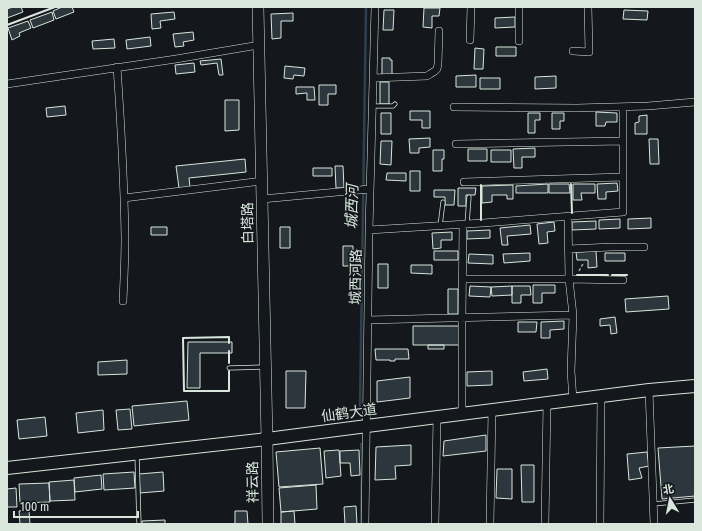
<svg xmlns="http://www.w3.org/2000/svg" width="702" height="531" viewBox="0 0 702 531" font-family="'Fira Sans Condensed','Noto Sans SC',sans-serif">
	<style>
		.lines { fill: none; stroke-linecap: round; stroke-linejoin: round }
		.stream { stroke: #2f3f4d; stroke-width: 2.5 }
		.building { fill: #2c363c; stroke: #d8e6dc }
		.lane-casing { stroke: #d8e6dc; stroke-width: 5 }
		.street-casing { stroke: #d8e6dc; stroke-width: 8 }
		.secondary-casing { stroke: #d8e6dc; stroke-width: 12 }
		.primary-casing { stroke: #d8e6dc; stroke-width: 14 }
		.path { stroke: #9da8a2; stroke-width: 1.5; stroke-dasharray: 3 2; stroke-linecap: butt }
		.lane { stroke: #14181c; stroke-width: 3.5 }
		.street { stroke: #14181c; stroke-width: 7 }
		.secondary { stroke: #14181c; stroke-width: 11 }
		.primary { stroke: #14181c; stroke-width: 12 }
		.wall { stroke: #d8e6dc; stroke-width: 2 }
		.labels { text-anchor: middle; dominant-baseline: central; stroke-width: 3; stroke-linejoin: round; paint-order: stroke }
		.street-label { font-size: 14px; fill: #d8e6dc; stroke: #14181c }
		.water-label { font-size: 15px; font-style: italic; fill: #d8e6dc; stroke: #14181c }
	</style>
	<rect width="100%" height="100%" fill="#14181c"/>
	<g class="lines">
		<path class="stream" d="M360,408L366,7
			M361,524L362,458L361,444"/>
	</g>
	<path class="building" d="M13,7H21L23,12L7,18V9Z
		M62,7H72L74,12L56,19L53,11Z
		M424,8H440L439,16H432V28L423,27Z
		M384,10H394L393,30H383Z
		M624,10L648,11L647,20L623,19Z
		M52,12L54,20L33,28L30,20Z
		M174,12L175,19L160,21L161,28L152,29L151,14Z
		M293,13V21H281V38L272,39L271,14Z
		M515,17V27L495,28V18Z
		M28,21L31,28L19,33L20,36L12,40L8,28Z
		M193,32L194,40L183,42L184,46L175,47L173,34Z
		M150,37L151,46L127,49L126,40Z
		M114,39L115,48L93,49L92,41Z
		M496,47H516V56H496Z
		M475,48L484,49L483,69H474Z
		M382,58H390V60H392V76H382Z
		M221,59L223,75H219L217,63L201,65L200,61Z
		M194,63L195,72L176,74L175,65Z
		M285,66L305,68L304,76L294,75L293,79L284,78Z
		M476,75V87H456V76Z
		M556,76V88L535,89V77Z
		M480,78H500V89H480Z
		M380,82H389V104H380Z
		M319,85H336V94H328V105H319Z
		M296,87H314L315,100H307V93L296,94Z
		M225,100H239V130L225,131Z
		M65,106L66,115L47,117L46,108Z
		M410,111H430V128H422V120H410Z
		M596,112L617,113V122H606L605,126H596Z
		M381,113H391V134H381Z
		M528,113H540V120H535V133H528Z
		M552,113H564V121H560V129H552Z
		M647,115V134H635V123L639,122V116Z
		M430,138V147L419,148V153H410L409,139Z
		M649,139H658L659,164H650Z
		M381,141H392L391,165L380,164Z
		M535,148V157H522V168H514L513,149Z
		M468,149H487V161H468Z
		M433,150H444V159H442V171H433Z
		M491,150H511V162H491Z
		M245,159L246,172L189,178L190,187L179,188L176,166Z
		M335,166H343L344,188H336Z
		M313,168H332V176H313Z
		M410,171H420V191H410Z
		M387,173H406V181L386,180Z
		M617,183L618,191L606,192V199H598L597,184Z
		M548,184V193H516V186Z
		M549,184H569L570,193H549Z
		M573,184H595V193H581L582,200H573Z
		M513,185V199H507V195H492V202L482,203V186Z
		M458,188H476L475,195H466V206H458Z
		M434,190H455L454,205H445V197H434Z
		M651,218V228L628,229V219Z
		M620,219V228L599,229V220Z
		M596,221V229L572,230V222Z
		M554,222L555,231L547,232L548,243L539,244L537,224Z
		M530,225L531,234L507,236L508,245H502L500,228Z
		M151,227H167V235H151Z
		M280,227H290V248H280Z
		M490,230V238L467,239V231Z
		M452,232V240H441V248L433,249L432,233Z
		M343,246H353V266H343Z
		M434,251H458V260H434Z
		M596,251L597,267L588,268V260H577L576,252Z
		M530,253V261L504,263L503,254Z
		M605,253H625V261H605Z
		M469,254L493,255V264L468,263Z
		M378,264H388V288H378Z
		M411,265H432V274L411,273Z
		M533,285H555V293H542V303H533Z
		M470,286L491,287L490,297L469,296Z
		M512,286V295L492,296L491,287Z
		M512,286H530L531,295H521V303H512Z
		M448,289H458V314H448Z
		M668,296L669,309L626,312L625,299Z
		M615,317L617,333L611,334L610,325L600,326V319Z
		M564,321V329L550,330V338H541V322Z
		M518,322H537L536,332H518Z
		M413,326H459V345H413Z
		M188,342H232V353H200V388H187Z
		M428,345H444V349H428Z
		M375,349H408L409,359H395V361H390V360H376Z
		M127,360V374L98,375V362Z
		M547,369L548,379L524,381L523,372Z
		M286,371H306L305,408H286Z
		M492,371V385L467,386V372Z
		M410,377V398L377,402V381Z
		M187,401L189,420L134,426L132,406Z
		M130,409L132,429L118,430L116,410Z
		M103,410L104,430L78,433L76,413Z
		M45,417L47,436L19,439L17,420Z
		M486,435V451L443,456L444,441Z
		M411,445V465L395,466L396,479L375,480L376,447Z
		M695,446V496L662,499L658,448Z
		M320,448L323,484L279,487L276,452Z
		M339,450L341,476L326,478L324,451Z
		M359,450L360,475L351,476L350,463H340V451Z
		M647,452L649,466L639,468L642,478L629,480L627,454Z
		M521,465H534V502H522Z
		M497,469H512V499L496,498Z
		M134,472L135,488L104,490L103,474Z
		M163,472L164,491L140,493L139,474Z
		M101,475L102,489L75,492L74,478Z
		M74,480L75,500L50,501L49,482Z
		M49,483L50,502L20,503L19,484Z
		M316,485L317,509L281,512L279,488Z
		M16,488L17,507H7V489Z
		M356,506L357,524H345L344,507Z
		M29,510L30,524H20L19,511Z
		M235,511H247L248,524H235Z
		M294,511L295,524H281V512Z
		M165,520V524H142V521Z"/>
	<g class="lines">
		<defs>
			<path id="lane" d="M373,106H393L395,104
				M467,224L469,197
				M440,226L443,202
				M229,368L265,367
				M137,455L139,524
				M653,504L695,500"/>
			<path id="street" d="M470,40L471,7
				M519,41V7
				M573,51L589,52L588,7
				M117,67C121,124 124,180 125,237C125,258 124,280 123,301
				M373,78L427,76L430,74L435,71L437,69L438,64L439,31
				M7,84L176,59L259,45
				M454,107L577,108L648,106L695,102
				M456,144L623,141
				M464,182L623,177
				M124,198L262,181
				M262,199L370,189
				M568,216L569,279L573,315L571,371L573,400
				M369,230L483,223L623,212V107
				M568,249L612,247H644
				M462,279H569L623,280
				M368,320L573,315
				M649,390L654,524
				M462,414V318L463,224
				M365,524L369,230L375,7
				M435,524L437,417
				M490,524L492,410
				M545,524L547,403
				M600,524L601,396"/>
			<path id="secondary" d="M258,7L267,439L268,524"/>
			<path id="primary" d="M7,468L267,439L367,426L649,390L695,386"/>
		</defs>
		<use href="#lane" class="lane-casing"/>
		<use href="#street" class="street-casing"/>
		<use href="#secondary" class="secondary-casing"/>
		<use href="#primary" class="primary-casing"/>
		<path class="path" d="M579,271L584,262"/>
		<use href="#lane" class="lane"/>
		<use href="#street" class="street"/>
		<use href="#secondary" class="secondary"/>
		<use href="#primary" class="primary"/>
		<path class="wall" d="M7,25L55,7
			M571,184L572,213
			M481,185V220
			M577,275H608
			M612,275H627
			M229,343V337L183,338L184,391H229V371
			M229,363V351"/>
	</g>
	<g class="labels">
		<g class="street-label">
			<text transform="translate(248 223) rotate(-91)">白塔路</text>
			<text transform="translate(356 277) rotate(-89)">城西河路</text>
			<text transform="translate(349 413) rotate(-8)">仙鹤大道</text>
			<text transform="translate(253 482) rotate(-91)">祥云路</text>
		</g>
		<g class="water-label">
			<text transform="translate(352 207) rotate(-89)">城西河</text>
		</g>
	</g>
	<rect width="702" height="531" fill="none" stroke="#d8e6dc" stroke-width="16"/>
	<g transform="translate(670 499) rotate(350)" stroke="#14181c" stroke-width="3" paint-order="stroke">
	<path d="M0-3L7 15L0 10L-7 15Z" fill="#d8e6dc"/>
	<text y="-6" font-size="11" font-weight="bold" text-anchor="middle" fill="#d8e6dc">北</text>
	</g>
	<path d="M14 511v6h124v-6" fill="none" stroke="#d8e6dc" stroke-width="2"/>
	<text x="20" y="511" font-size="12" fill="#d8e6dc" stroke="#14181c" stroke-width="3" paint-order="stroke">100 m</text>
</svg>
